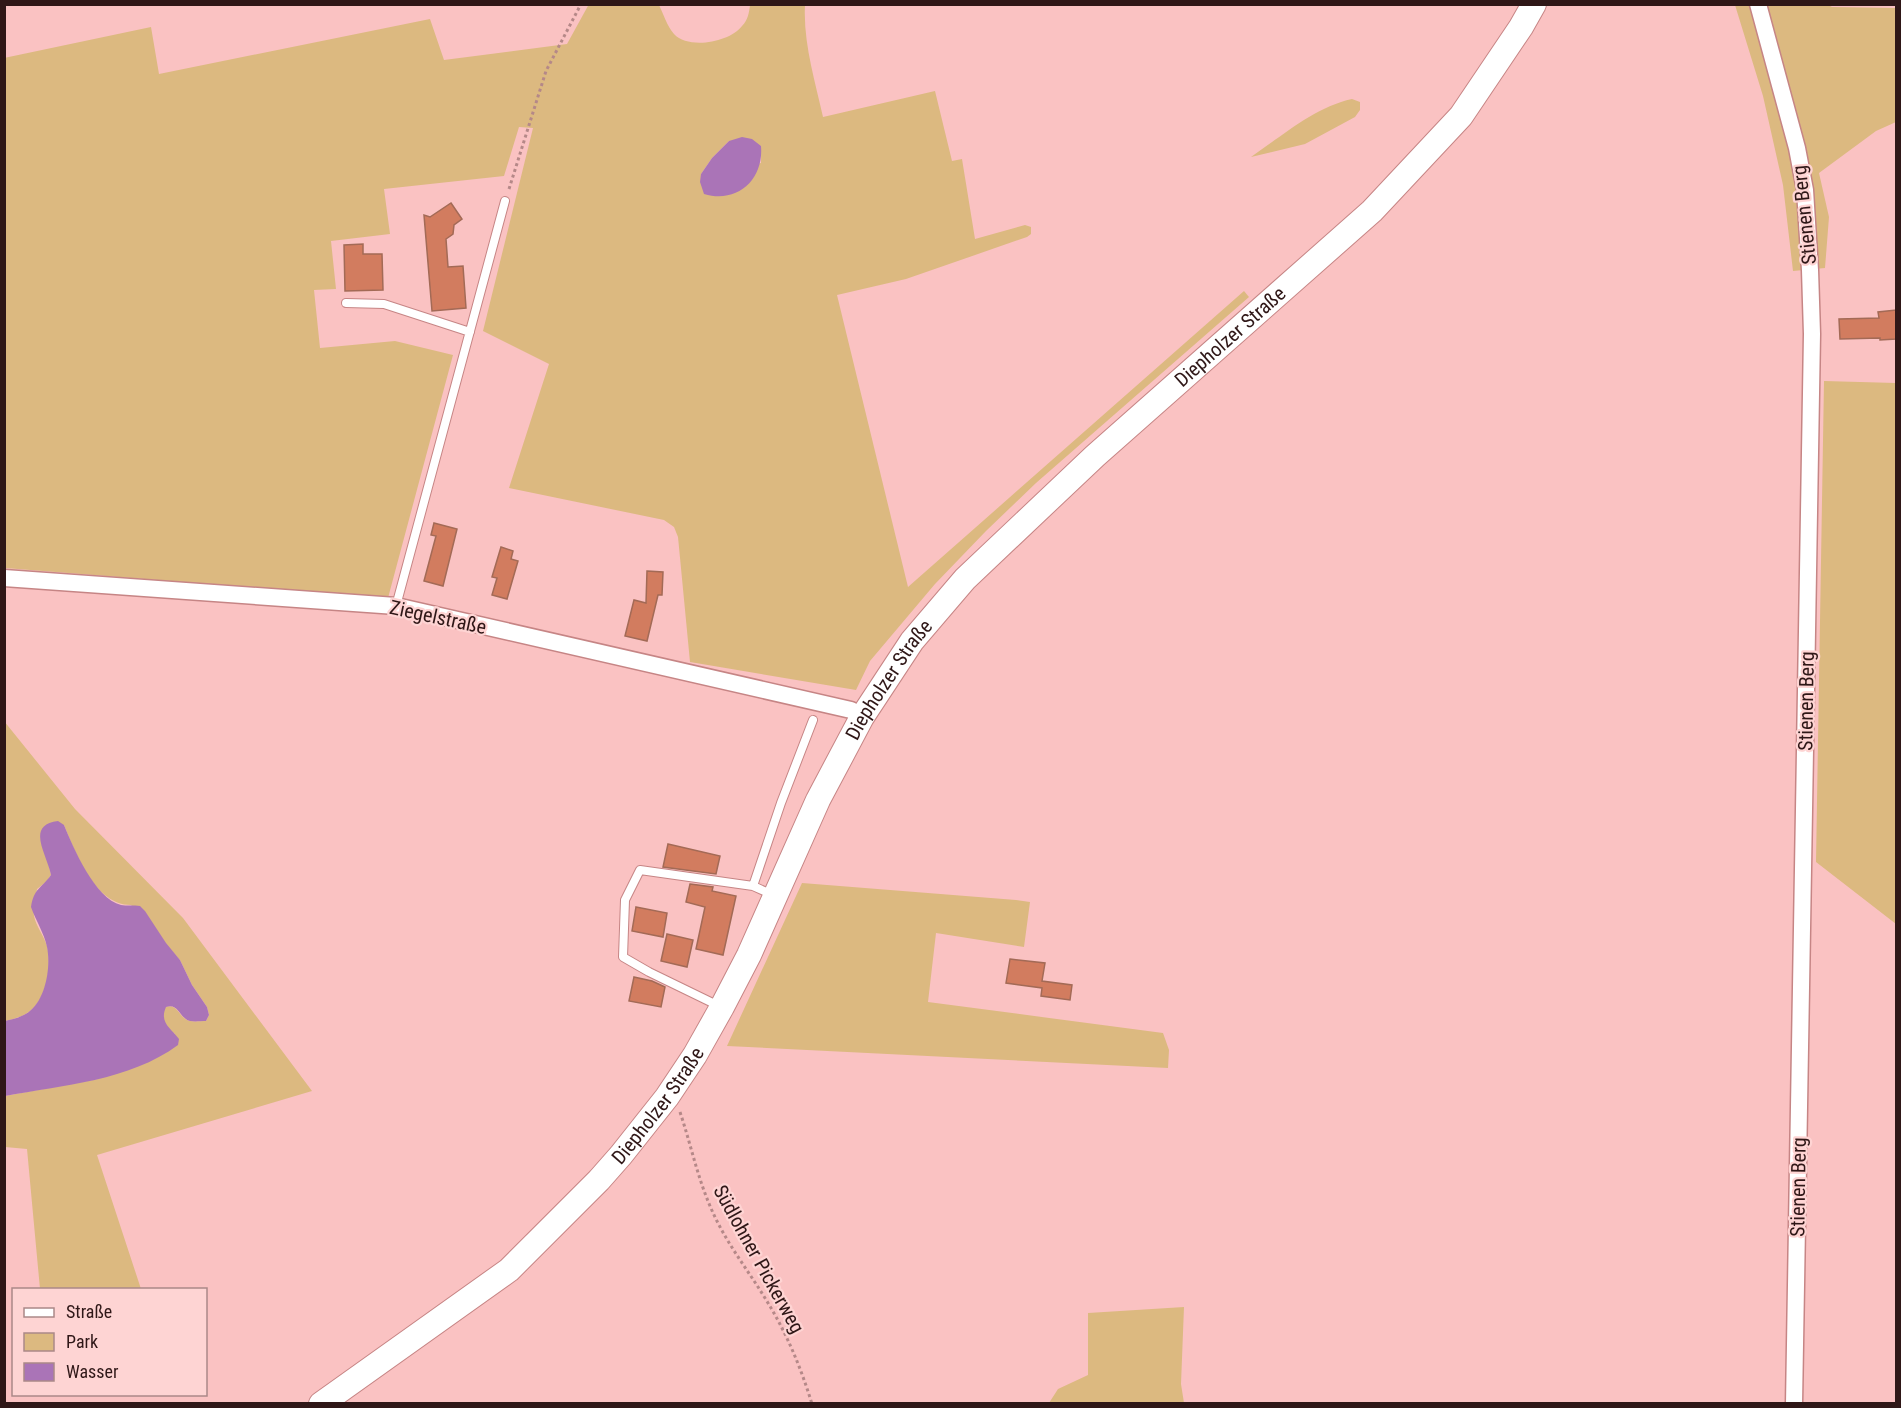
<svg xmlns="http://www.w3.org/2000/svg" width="1901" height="1408" viewBox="0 0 1901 1408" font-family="'Roboto Condensed',sans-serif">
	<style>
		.green { fill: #dcb980; fill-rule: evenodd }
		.water { fill: #aa74b7 }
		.building { fill: #d27c5f; stroke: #a36a56; stroke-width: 1.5 }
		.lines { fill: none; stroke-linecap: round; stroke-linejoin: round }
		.service-casing { stroke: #c68585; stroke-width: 10 }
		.minor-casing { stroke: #c68585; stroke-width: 19 }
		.secondary-casing { stroke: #c68585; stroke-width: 26 }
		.path { stroke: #b58888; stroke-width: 3; stroke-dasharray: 3 3; stroke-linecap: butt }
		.service { stroke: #fff; stroke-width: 8 }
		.minor { stroke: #fff; stroke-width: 16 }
		.secondary { stroke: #fff; stroke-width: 24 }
		.labels { text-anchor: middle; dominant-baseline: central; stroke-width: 4.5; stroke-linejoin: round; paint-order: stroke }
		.street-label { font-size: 20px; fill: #2f1717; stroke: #fed4d3 }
	</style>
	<rect width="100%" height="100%" fill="#fac2c2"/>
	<path class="green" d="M589,4L659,5C663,13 667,26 674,34C689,50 730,42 742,26C748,20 749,13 750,5H805C803,42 815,81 823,117L935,91L952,161L962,159L975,239L1025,225L1031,227V234L1027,237L906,279L837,295L908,587L1244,291L1249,297L1036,483L986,531L935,584L870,661L856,690L690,662L678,537L674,527L664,520L509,488L549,364L483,331L533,128L519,127L504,176L384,189L390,234L331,241L336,289L314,290L320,348L395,341L453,355L388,598L5,568L4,58L151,27L159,74L430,19L444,60L567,44ZM729,141L761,146V163L701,174L712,158Z
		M1826,4L1832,7L1896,8V122L1876,131L1819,173L1829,217L1825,268L1793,271L1783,185L1763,96L1735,5Z
		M1352,99L1360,102V110L1355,117L1305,144L1251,157C1282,136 1315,107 1352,99Z
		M1824,381L1896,383V924L1816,862Z
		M4,721L75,809L183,918L312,1091L97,1155L141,1289H40L27,1149L5,1147V1096L98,1079L175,1034C165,1027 160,1019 165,1007C179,1003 178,1018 190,1021C195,1022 201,1021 206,1021L209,1015L207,1007L192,985L180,960L131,905C95,905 76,854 64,825L49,866L51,875L46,882L37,889C36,897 33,908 34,916C36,926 44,936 47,946C52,965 47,998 30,1011C23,1017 13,1019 5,1021Z
		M802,883L1016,900L1030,902L1024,947L936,933L928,1002L1163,1033L1169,1050L1168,1068L727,1046Z
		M1184,1307L1181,1384L1184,1403H1049L1058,1389L1088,1375V1313Z"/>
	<path class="water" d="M742,137L752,139L761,146C764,180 737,204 704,194L700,182L701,174L712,158L729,141Z
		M58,821L64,825C73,847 95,899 121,905C126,906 134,905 140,906L145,911L166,943L180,960L192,985L207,1007L209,1015L206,1021C201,1021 195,1022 190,1021C179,1018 179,1003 166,1007C159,1023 171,1028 179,1039L178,1045C129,1081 63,1085 5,1096V1021C13,1019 24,1017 31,1010C46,997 51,966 47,947C44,933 36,921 31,907C34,888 41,889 51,875C47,854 25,825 58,821Z"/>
	<path class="building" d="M451,203L462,219L454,225L453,234L446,239L448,267L463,266L466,308L432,311L424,215L430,217Z
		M363,244V254H382L383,290L345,291L344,245Z
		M1896,310V339L1880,340V338L1840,339L1839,319L1879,318L1878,312Z
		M434,523L457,529L443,586L424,581L436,536L431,535Z
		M501,547L513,551L511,559L518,561L507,599L492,595L497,578L492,577Z
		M647,571L663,572L662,595H658L647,641L625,636L634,600L646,603Z
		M668,844L720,856L716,874L663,867Z
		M690,884L713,887L712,891L736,896L723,955L696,949L705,907L686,902Z
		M636,907L667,913L663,937L632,931Z
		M667,934L693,940L687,967L661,961Z
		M1010,959L1045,963L1042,981L1072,985L1070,1000L1041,996L1042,988L1006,983Z
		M634,977L652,981L665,987L661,1007L629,1001Z"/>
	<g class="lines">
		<defs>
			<path id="service" d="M346,303L384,304L470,332
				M396,606L505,201
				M753,886L781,803L813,720
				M719,1006L649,972L623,957L625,900L640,870L753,886L773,895"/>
			<path id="minor" d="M1758,4L1797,148L1805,190L1810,270L1812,334L1794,1404
				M4,578L396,606L851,710L862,717"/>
			<g id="secondary">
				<path id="s1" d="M321,1404L509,1270L599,1180L621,1155L667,1097L695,1055L722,1007L749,955L818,800L862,717L912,641L965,579L1095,456L1372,211L1461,116L1521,27L1534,4"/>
			</g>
		</defs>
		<use href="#service" class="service-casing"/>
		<use href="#minor" class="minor-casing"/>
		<use href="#secondary" class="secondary-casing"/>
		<path class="path" d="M509,189L546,71L581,4
			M680,1112C693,1151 699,1187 719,1225C733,1252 752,1276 768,1303C787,1334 801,1368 812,1404"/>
		<use href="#service" class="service"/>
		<use href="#minor" class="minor"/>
		<use href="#secondary" class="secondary"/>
	</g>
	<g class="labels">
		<g class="street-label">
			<text transform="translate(1804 215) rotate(-96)">Stienen Berg</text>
			<text stroke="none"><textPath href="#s1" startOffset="1425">Diepholzer Straße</textPath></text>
			<text transform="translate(438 617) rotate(12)">Ziegelstraße</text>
			<text stroke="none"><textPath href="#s1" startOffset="939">Diepholzer Straße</textPath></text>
			<text transform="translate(1806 701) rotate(-89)">Stienen Berg</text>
			<text stroke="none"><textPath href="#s1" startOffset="453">Diepholzer Straße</textPath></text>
			<text transform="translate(1798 1187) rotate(-89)">Stienen Berg</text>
			<text transform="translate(759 1259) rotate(61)">Südlohner Pickerweg</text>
		</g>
	</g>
	<rect width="1901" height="1408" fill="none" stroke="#2f1717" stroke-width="12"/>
	<rect x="12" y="1288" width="195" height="108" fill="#fed4d3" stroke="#ab8888" stroke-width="1.5"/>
	<rect x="24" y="1308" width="30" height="9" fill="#ffffff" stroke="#ab8888" stroke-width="1.5"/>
	<text x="66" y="1318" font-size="18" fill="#2f1717">Straße</text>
	<rect x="24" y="1333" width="30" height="18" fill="#dcb980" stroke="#ab8888" stroke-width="1.5"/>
	<text x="66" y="1348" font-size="18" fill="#2f1717">Park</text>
	<rect x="24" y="1363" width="30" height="18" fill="#aa74b7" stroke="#ab8888" stroke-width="1.5"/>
	<text x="66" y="1378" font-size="18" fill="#2f1717">Wasser</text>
</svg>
